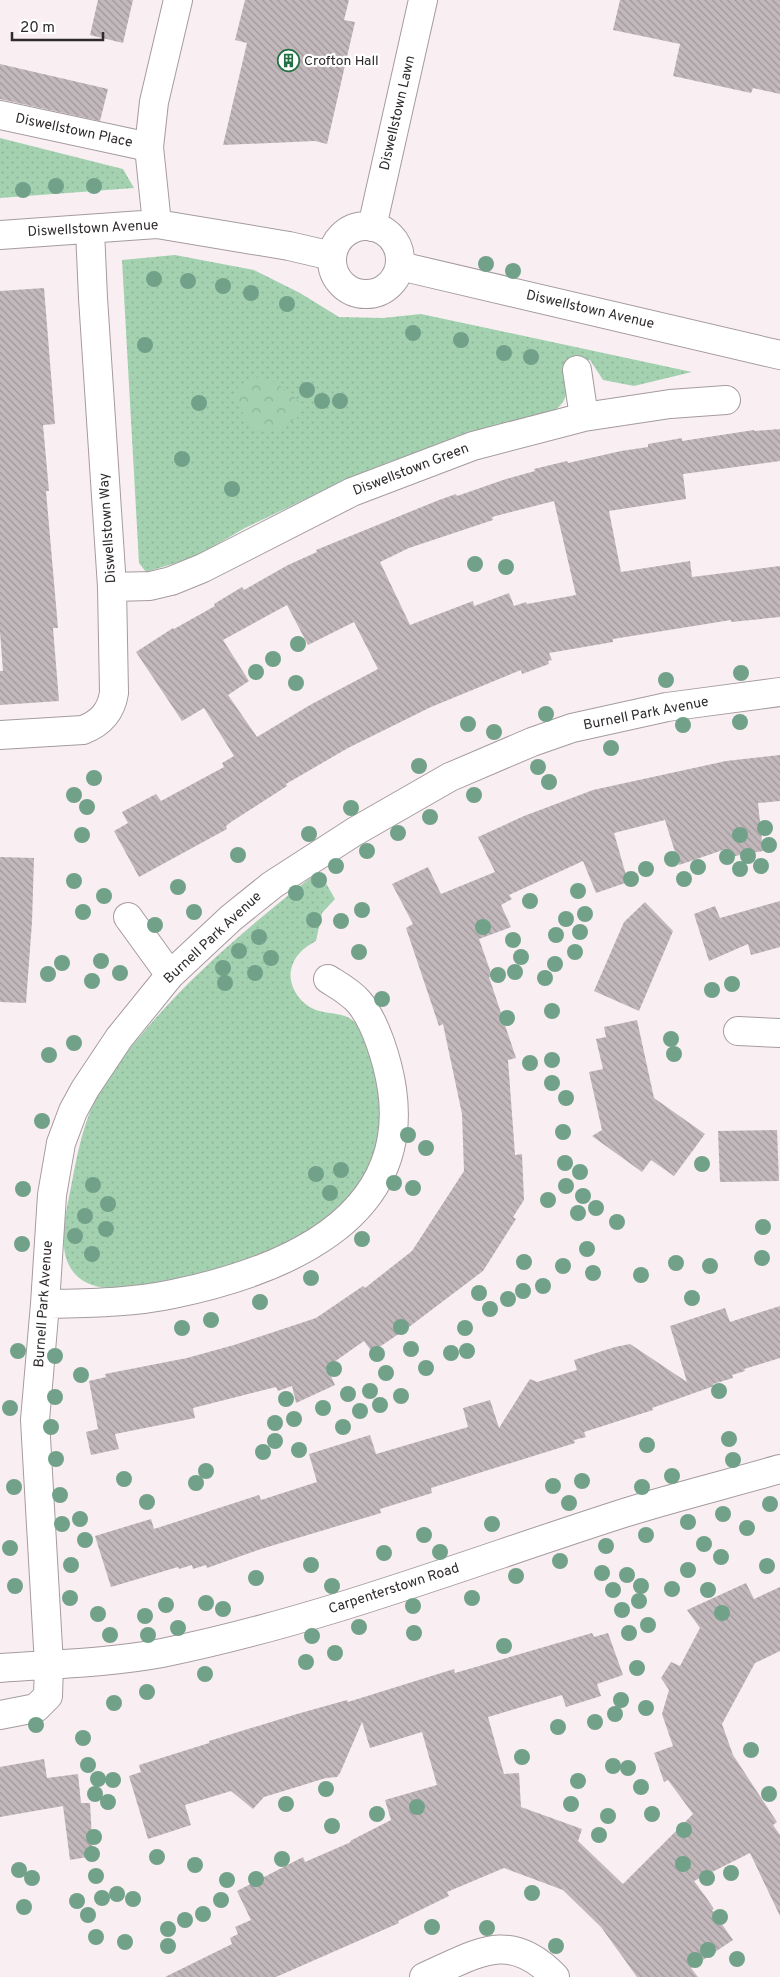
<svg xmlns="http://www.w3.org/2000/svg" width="780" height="1977" viewBox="0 0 780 1977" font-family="Overpass,sans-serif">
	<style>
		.grass { fill: url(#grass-dots) }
		.park { fill: url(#park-crowns) }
		.building { fill: url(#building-back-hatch); fill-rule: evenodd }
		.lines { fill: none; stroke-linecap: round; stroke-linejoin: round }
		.minor-casing { stroke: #a59b9f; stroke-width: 30 }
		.minor { stroke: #fff; stroke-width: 28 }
		.tree { fill: #71a189 }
		.labels { text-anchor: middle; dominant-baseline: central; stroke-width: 4.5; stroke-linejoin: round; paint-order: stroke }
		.poi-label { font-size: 14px; fill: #2f2b2d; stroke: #fff; text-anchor: start }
		.street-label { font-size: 14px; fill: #2f2b2d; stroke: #fff }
	</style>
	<defs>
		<pattern id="grass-dots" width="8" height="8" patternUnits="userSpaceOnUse" patternTransform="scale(1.25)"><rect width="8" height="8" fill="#a4d2b1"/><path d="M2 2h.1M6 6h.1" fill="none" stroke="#8eb499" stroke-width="1.8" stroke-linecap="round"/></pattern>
		<pattern id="park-crowns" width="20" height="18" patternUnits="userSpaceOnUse" patternTransform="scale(1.25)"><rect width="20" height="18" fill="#a4d2b1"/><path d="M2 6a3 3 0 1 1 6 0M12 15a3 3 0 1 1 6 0" fill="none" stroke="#8eb499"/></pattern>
		<pattern id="building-back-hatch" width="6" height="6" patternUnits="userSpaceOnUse" patternTransform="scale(1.25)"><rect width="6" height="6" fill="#c3b9bd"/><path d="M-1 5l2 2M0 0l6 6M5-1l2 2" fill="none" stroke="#9f979a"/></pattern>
	</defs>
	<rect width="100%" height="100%" fill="#f9eff3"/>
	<path class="grass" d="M0,138L123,169L134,188L0,198Z
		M175,255L254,270L300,293L339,317L383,318L421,314L692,372L634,386L603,380L590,360L565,362C565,383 574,396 554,411L389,462L337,484L245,528L195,557L146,572L139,563L122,260Z
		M319,871L335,899L322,913L316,941C303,948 294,956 291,970C288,986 300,1004 316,1010C334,1016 347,1010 361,1029C369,1042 372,1062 376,1077C379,1091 384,1107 383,1122C382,1133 379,1150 375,1160C363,1189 318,1227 291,1242C281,1247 269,1251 259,1255C216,1272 157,1289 111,1288C98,1288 84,1284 75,1274C55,1252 66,1213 71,1187C77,1154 84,1119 100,1090C113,1067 131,1047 148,1027C198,968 258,919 319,871Z"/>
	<path class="park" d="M259,377C278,382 289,391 302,405L299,416C287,425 265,438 251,428L233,394C239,384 247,380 259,377Z"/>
	<path class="building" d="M98,0H133L123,43L90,35Z
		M245,0H349L344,20L355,22L327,144L315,141L223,145L247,43L235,40Z
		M620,0H780V94L753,88L751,93L673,76L680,44L613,30Z
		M0,64L108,89L100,121L0,99Z
		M44,288L55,424L43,425L49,491H46L58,628H53L59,701L0,705V671H3L0,632V291Z
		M780,429V461L683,474L686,499L609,511L621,572L690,561L692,577L780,566V617L731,622V620L613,639V642L549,653L552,660L548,661L549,664L522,674L521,670L431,707L348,748L286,784L287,786L231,822L226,826L227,829L139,877L114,831L128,823L122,812L156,794L161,801L224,767L222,763L234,756L204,708L182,721L136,652L173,628L174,629L215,606L214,604L242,587L244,590L288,565L317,552L316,550L439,500L456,494L457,496L506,479L535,471L534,469L567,461L568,463L621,451L648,447V444L682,438V441L754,430V431ZM554,501L576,595L527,604L526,602L514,606L509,593L474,606L473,601L410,625L380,562L409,548L493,520L492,517ZM287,605L308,645L354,622L378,669L310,705L257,737L228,695L249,681L223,640Z
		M780,755V801L758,803L763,851L724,858L723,850L679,865L665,820L614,833L628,882L596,893L583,861L509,895L512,899L501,905L511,927L479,939L492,976L489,977L516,1058L508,1060L515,1155L522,1154L524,1200L513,1217L516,1219L483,1271L409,1327L372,1352L364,1341L327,1367L335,1385L296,1403L292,1386L278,1391L276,1387L193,1408L195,1418L115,1434L119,1449L91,1455L86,1432L98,1429L89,1381L106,1377L105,1374L187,1358L234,1345L316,1318L363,1286L365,1288L412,1251L464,1171L462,1114L443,1024L439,1026L406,928L413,924L392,884L428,867L441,894L495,872L478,837L524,816L593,790L726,761Z
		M0,857L34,858L32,922L26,1003L0,1002Z
		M780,901V947L751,955L748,944L709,961L694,914L715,906L720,918Z
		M645,902L673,931L639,1011L594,991L624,922Z
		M637,1020L654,1098L705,1134L674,1176L651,1160L642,1172L592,1136L602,1130L589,1072L603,1069L596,1039L606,1037L604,1027Z
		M777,1130L779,1181L720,1182L718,1131Z
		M780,1306V1358L744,1369L745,1371L732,1375L733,1378L713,1384L714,1386L652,1408L653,1410L584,1432L586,1437L574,1440L575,1443L431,1488L432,1493L380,1509L381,1513L261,1549L207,1568L206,1565L193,1569L192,1565L179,1569L178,1567L111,1587L95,1536L151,1519L154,1529L259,1495L261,1500L317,1482L309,1454L370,1435L376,1454L468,1427L463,1408L490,1400L499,1428L530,1379L537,1382L577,1370L574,1360L615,1347L630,1344L687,1382L670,1326L725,1308L730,1322Z
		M746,1583L754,1599L780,1587V1651L755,1663L722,1724L733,1755L777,1822L773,1825L780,1835V1916L750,1853L694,1881L708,1900L714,1909L712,1910L733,1940L691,1968L698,1977H637L601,1927L563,1890L504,1868L447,1892L449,1896L398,1921L399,1923L276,1977H165L232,1944L230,1938L238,1934L235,1927L251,1920L237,1891L303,1857L305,1862L351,1842L350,1841L391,1820L385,1800L437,1785L422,1732L370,1748L362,1722L340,1773L337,1777L326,1778L264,1797L253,1809L231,1791L185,1805L191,1825L148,1839L129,1776L141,1772L139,1765L209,1743V1741L297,1714L347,1700L348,1702L454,1669L455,1673L592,1633L594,1637L608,1633L623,1675L597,1684L601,1696L566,1707L562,1695L488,1717L504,1774L519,1773L521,1807L582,1829L578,1841L623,1884L693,1814L668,1780L664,1782L654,1753L673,1746L662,1714L669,1690L661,1678L671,1662L680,1666L700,1628L687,1610Z
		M44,1759L47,1778L78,1774L81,1803H90L93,1856L70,1860L63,1806L0,1817V1767Z"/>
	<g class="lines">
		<defs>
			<path id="minor" d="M0,115L149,147
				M157,224L149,147L154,102L178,0
				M332 260a34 34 0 1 1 68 0a34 34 0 1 1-68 0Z
				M372,227L423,0
				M0,235L157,224L289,246L332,256
				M400,266L780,355
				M577,370L584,417
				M112,587L150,586L171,581L203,568L352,492L473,446L584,417L670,404L726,400
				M0,735L83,730C101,723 111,712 114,693L112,587L93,298L90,230
				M128,917L170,975
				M738,1031L780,1033
				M45,1304C88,1303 131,1303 173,1294C279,1272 411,1221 392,1089C388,1063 376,1021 358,1001C350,992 339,986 328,979
				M0,1668C54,1664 108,1663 162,1653C320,1621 471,1562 624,1513C675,1497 728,1484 780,1469
				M0,1715L36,1708L48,1696L49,1665L35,1420L45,1304L52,1195L61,1143L73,1111L85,1089L119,1038L170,975L231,918L272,885L354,832L450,777L532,742L572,728L667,707L780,692
				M424,1977C475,1955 508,1928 555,1977"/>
		</defs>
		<use href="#minor" class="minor-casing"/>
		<use href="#minor" class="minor"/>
	</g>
	<g class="tree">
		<circle cx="56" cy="186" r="8"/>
		<circle cx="94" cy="186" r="8"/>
		<circle cx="23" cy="190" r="8"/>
		<circle cx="486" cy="264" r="8"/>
		<circle cx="513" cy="271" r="8"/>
		<circle cx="154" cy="279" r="8"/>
		<circle cx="188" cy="281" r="8"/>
		<circle cx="223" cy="286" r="8"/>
		<circle cx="251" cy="293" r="8"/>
		<circle cx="287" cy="304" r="8"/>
		<circle cx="413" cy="333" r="8"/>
		<circle cx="461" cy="340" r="8"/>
		<circle cx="145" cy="345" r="8"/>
		<circle cx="504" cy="353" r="8"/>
		<circle cx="531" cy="357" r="8"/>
		<circle cx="307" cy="390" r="8"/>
		<circle cx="322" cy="401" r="8"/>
		<circle cx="340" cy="401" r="8"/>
		<circle cx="199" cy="403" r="8"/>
		<circle cx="182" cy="459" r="8"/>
		<circle cx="232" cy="489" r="8"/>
		<circle cx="475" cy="564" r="8"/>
		<circle cx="506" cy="567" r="8"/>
		<circle cx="298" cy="644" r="8"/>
		<circle cx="273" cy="659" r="8"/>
		<circle cx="256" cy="672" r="8"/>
		<circle cx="741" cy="673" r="8"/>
		<circle cx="666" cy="680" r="8"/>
		<circle cx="296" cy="683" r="8"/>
		<circle cx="546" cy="714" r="8"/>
		<circle cx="740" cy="722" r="8"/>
		<circle cx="468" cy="724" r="8"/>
		<circle cx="683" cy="725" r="8"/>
		<circle cx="494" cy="732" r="8"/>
		<circle cx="611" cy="748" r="8"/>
		<circle cx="419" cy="766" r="8"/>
		<circle cx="538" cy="767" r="8"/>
		<circle cx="94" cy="778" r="8"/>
		<circle cx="549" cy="782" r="8"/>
		<circle cx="74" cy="795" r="8"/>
		<circle cx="474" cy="795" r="8"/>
		<circle cx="87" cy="807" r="8"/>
		<circle cx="351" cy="808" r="8"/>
		<circle cx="430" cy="817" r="8"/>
		<circle cx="765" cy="828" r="8"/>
		<circle cx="398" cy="833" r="8"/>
		<circle cx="309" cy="834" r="8"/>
		<circle cx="82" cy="835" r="8"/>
		<circle cx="740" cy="835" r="8"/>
		<circle cx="769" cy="845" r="8"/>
		<circle cx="367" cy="851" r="8"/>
		<circle cx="238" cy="855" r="8"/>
		<circle cx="748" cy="856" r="8"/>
		<circle cx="727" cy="857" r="8"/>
		<circle cx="672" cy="859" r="8"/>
		<circle cx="336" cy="866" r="8"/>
		<circle cx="761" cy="866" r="8"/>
		<circle cx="698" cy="867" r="8"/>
		<circle cx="646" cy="869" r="8"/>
		<circle cx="740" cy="869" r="8"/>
		<circle cx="631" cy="879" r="8"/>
		<circle cx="684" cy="879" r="8"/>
		<circle cx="319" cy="880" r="8"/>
		<circle cx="74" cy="881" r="8"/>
		<circle cx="178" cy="887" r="8"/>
		<circle cx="578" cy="891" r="8"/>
		<circle cx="296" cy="893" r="8"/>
		<circle cx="104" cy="896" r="8"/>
		<circle cx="530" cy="901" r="8"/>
		<circle cx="362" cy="910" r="8"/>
		<circle cx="83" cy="912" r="8"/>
		<circle cx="194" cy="912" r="8"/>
		<circle cx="585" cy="914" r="8"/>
		<circle cx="566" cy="919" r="8"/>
		<circle cx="314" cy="920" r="8"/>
		<circle cx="341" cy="921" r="8"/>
		<circle cx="155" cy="925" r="8"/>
		<circle cx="483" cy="927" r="8"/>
		<circle cx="580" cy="932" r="8"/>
		<circle cx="556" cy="935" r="8"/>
		<circle cx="259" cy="937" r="8"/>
		<circle cx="513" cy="940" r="8"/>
		<circle cx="239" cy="951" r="8"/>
		<circle cx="359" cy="952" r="8"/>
		<circle cx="575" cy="952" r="8"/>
		<circle cx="521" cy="957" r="8"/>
		<circle cx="271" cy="958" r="8"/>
		<circle cx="101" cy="961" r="8"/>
		<circle cx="62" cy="963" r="8"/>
		<circle cx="555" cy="964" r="8"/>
		<circle cx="223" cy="968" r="8"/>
		<circle cx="515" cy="972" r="8"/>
		<circle cx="120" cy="973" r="8"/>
		<circle cx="255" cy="973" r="8"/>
		<circle cx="48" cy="974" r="8"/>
		<circle cx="498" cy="975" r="8"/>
		<circle cx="545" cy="978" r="8"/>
		<circle cx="92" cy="981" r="8"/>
		<circle cx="225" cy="983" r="8"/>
		<circle cx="732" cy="984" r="8"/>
		<circle cx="712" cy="990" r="8"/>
		<circle cx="382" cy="999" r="8"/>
		<circle cx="552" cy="1011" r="8"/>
		<circle cx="507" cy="1018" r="8"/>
		<circle cx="671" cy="1039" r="8"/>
		<circle cx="74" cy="1043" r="8"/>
		<circle cx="674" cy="1054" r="8"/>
		<circle cx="49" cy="1055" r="8"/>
		<circle cx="552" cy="1060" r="8"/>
		<circle cx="530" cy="1063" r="8"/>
		<circle cx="552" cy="1083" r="8"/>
		<circle cx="566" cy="1098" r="8"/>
		<circle cx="42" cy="1121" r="8"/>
		<circle cx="563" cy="1132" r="8"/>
		<circle cx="408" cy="1135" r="8"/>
		<circle cx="426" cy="1148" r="8"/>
		<circle cx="565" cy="1163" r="8"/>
		<circle cx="702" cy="1164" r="8"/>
		<circle cx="341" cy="1170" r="8"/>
		<circle cx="580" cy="1172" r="8"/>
		<circle cx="316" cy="1174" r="8"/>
		<circle cx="394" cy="1183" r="8"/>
		<circle cx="93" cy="1185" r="8"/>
		<circle cx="566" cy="1186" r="8"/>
		<circle cx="413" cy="1188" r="8"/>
		<circle cx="23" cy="1189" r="8"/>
		<circle cx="330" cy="1193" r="8"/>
		<circle cx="583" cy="1196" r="8"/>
		<circle cx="548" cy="1200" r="8"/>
		<circle cx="108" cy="1204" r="8"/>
		<circle cx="596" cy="1208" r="8"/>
		<circle cx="578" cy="1213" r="8"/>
		<circle cx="85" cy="1216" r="8"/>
		<circle cx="617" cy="1222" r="8"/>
		<circle cx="763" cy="1227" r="8"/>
		<circle cx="106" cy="1229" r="8"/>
		<circle cx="75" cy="1236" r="8"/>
		<circle cx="362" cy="1239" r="8"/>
		<circle cx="22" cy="1244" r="8"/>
		<circle cx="587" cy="1249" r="8"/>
		<circle cx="92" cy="1254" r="8"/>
		<circle cx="762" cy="1258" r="8"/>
		<circle cx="524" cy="1262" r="8"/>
		<circle cx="676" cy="1263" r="8"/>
		<circle cx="563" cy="1266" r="8"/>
		<circle cx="710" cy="1266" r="8"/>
		<circle cx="593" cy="1273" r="8"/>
		<circle cx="641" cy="1275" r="8"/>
		<circle cx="311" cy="1278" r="8"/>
		<circle cx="543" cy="1286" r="8"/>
		<circle cx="523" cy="1291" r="8"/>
		<circle cx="479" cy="1293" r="8"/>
		<circle cx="692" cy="1298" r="8"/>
		<circle cx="508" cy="1299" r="8"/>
		<circle cx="260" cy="1302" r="8"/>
		<circle cx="490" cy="1309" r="8"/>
		<circle cx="211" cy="1320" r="8"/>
		<circle cx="401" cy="1327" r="8"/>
		<circle cx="182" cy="1328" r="8"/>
		<circle cx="465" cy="1328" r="8"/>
		<circle cx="411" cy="1349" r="8"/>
		<circle cx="18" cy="1351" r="8"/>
		<circle cx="467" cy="1351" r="8"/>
		<circle cx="451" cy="1353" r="8"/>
		<circle cx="377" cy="1354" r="8"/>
		<circle cx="55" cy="1356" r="8"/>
		<circle cx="426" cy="1368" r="8"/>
		<circle cx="334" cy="1369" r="8"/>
		<circle cx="386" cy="1373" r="8"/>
		<circle cx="81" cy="1375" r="8"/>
		<circle cx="370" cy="1391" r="8"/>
		<circle cx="719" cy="1391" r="8"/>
		<circle cx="348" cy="1394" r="8"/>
		<circle cx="401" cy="1396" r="8"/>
		<circle cx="55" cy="1397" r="8"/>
		<circle cx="286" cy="1399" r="8"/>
		<circle cx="380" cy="1405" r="8"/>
		<circle cx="10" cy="1408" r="8"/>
		<circle cx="323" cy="1408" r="8"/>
		<circle cx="360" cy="1411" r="8"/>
		<circle cx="294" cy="1419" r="8"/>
		<circle cx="275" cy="1423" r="8"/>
		<circle cx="51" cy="1427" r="8"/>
		<circle cx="343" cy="1427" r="8"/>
		<circle cx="729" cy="1439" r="8"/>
		<circle cx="275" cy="1441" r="8"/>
		<circle cx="647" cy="1445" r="8"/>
		<circle cx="299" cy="1450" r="8"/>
		<circle cx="263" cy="1452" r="8"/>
		<circle cx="56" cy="1459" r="8"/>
		<circle cx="733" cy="1460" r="8"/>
		<circle cx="206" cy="1471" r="8"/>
		<circle cx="672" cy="1476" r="8"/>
		<circle cx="124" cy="1479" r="8"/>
		<circle cx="582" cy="1481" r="8"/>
		<circle cx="196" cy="1483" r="8"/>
		<circle cx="553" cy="1486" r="8"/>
		<circle cx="14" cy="1487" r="8"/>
		<circle cx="642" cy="1487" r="8"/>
		<circle cx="60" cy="1495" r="8"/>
		<circle cx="147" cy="1502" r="8"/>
		<circle cx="569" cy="1503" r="8"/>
		<circle cx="770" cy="1504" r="8"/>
		<circle cx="723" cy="1514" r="8"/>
		<circle cx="80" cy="1519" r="8"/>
		<circle cx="688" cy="1522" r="8"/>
		<circle cx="62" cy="1524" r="8"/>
		<circle cx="492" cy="1524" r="8"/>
		<circle cx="747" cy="1528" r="8"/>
		<circle cx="424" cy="1535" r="8"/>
		<circle cx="646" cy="1535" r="8"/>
		<circle cx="85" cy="1540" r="8"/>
		<circle cx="704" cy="1544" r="8"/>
		<circle cx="606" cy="1546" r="8"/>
		<circle cx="10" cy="1548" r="8"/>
		<circle cx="440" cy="1552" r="8"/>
		<circle cx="384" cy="1553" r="8"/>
		<circle cx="721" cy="1557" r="8"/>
		<circle cx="560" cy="1561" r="8"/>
		<circle cx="71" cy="1565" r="8"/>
		<circle cx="311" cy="1565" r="8"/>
		<circle cx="767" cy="1566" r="8"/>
		<circle cx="688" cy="1570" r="8"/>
		<circle cx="602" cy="1573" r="8"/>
		<circle cx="627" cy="1575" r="8"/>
		<circle cx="516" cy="1576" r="8"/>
		<circle cx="256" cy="1578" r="8"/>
		<circle cx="15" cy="1586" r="8"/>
		<circle cx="332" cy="1586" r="8"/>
		<circle cx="641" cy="1586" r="8"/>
		<circle cx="672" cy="1589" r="8"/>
		<circle cx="613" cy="1590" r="8"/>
		<circle cx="708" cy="1590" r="8"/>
		<circle cx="70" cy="1598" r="8"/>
		<circle cx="472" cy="1598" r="8"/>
		<circle cx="639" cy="1601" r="8"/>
		<circle cx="206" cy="1603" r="8"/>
		<circle cx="166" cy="1605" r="8"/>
		<circle cx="413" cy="1606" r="8"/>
		<circle cx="223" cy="1609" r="8"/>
		<circle cx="622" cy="1610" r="8"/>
		<circle cx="722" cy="1613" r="8"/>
		<circle cx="98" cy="1614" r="8"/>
		<circle cx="145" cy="1616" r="8"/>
		<circle cx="648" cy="1625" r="8"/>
		<circle cx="359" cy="1627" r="8"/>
		<circle cx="178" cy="1628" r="8"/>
		<circle cx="414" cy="1633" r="8"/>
		<circle cx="629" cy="1633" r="8"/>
		<circle cx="110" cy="1635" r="8"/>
		<circle cx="148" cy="1635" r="8"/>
		<circle cx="312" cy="1636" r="8"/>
		<circle cx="504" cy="1646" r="8"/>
		<circle cx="335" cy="1653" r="8"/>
		<circle cx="306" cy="1662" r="8"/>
		<circle cx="637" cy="1668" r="8"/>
		<circle cx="205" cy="1674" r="8"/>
		<circle cx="147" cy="1692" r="8"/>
		<circle cx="621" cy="1700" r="8"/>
		<circle cx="114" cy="1703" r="8"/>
		<circle cx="646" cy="1708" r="8"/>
		<circle cx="615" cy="1714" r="8"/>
		<circle cx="595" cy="1722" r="8"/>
		<circle cx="36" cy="1725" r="8"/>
		<circle cx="558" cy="1727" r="8"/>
		<circle cx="83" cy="1738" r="8"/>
		<circle cx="751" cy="1750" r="8"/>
		<circle cx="522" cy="1757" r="8"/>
		<circle cx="88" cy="1765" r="8"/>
		<circle cx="613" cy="1766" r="8"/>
		<circle cx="628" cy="1768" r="8"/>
		<circle cx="98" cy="1779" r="8"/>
		<circle cx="113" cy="1780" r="8"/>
		<circle cx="578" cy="1781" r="8"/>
		<circle cx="641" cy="1787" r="8"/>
		<circle cx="326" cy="1789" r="8"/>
		<circle cx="95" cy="1794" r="8"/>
		<circle cx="769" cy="1794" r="8"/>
		<circle cx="108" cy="1802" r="8"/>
		<circle cx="286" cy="1804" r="8"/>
		<circle cx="571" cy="1804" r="8"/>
		<circle cx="417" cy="1807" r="8"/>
		<circle cx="377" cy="1814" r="8"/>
		<circle cx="652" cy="1814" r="8"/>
		<circle cx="608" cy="1816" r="8"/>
		<circle cx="332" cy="1826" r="8"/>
		<circle cx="684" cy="1830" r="8"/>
		<circle cx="599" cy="1835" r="8"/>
		<circle cx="94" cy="1837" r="8"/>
		<circle cx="92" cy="1854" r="8"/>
		<circle cx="157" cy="1857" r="8"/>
		<circle cx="282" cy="1859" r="8"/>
		<circle cx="683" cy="1864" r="8"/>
		<circle cx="195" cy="1865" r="8"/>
		<circle cx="19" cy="1870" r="8"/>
		<circle cx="731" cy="1873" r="8"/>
		<circle cx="96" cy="1876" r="8"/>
		<circle cx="32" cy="1878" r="8"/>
		<circle cx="707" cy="1878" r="8"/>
		<circle cx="256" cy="1879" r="8"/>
		<circle cx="227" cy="1880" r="8"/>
		<circle cx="532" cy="1893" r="8"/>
		<circle cx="117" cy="1894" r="8"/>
		<circle cx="102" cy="1898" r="8"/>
		<circle cx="133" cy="1899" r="8"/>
		<circle cx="221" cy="1900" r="8"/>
		<circle cx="77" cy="1901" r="8"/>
		<circle cx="24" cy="1907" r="8"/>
		<circle cx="203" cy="1914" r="8"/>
		<circle cx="88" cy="1915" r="8"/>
		<circle cx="720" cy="1917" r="8"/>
		<circle cx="185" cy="1920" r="8"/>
		<circle cx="432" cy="1927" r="8"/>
		<circle cx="487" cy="1928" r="8"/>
		<circle cx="168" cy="1929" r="8"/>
		<circle cx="96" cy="1937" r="8"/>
		<circle cx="125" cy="1942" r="8"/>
		<circle cx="168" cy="1946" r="8"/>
		<circle cx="556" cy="1946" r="8"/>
		<circle cx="708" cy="1950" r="8"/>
		<circle cx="737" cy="1959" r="8"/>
		<circle cx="695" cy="1960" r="8"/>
	</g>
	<defs>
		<symbol id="building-ring" viewBox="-11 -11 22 22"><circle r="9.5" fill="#fff" stroke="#217142" stroke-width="1.5"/><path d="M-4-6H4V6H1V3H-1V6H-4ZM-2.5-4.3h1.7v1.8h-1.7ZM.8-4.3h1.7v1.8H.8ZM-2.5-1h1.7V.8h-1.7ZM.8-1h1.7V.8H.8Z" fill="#217142"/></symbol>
	</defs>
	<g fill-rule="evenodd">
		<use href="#building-ring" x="276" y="48" width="25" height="25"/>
	</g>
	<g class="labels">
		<g class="poi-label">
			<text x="304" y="61">Crofton Hall</text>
		</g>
		<g class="street-label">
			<text transform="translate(398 113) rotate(-77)">Diswellstown Lawn</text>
			<text transform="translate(74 131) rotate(12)">Diswellstown Place</text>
			<text transform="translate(93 229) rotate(-3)">Diswellstown Avenue</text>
			<text transform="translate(590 310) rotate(13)">Diswellstown Avenue</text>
			<text transform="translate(411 470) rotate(-21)">Diswellstown Green</text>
			<text transform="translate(108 528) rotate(-94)">Diswellstown Way</text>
			<text transform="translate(646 714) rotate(-11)">Burnell Park Avenue</text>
			<text transform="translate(213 938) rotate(-43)">Burnell Park Avenue</text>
			<text transform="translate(44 1304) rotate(-86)">Burnell Park Avenue</text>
			<text transform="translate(394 1589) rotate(-18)">Carpenterstown Road</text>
		</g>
	</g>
	<path d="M12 32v8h91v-8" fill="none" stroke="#2f2b2d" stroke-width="2.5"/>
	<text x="20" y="32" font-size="15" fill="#2f2b2d" stroke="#ffffff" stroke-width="4" paint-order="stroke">20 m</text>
</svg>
